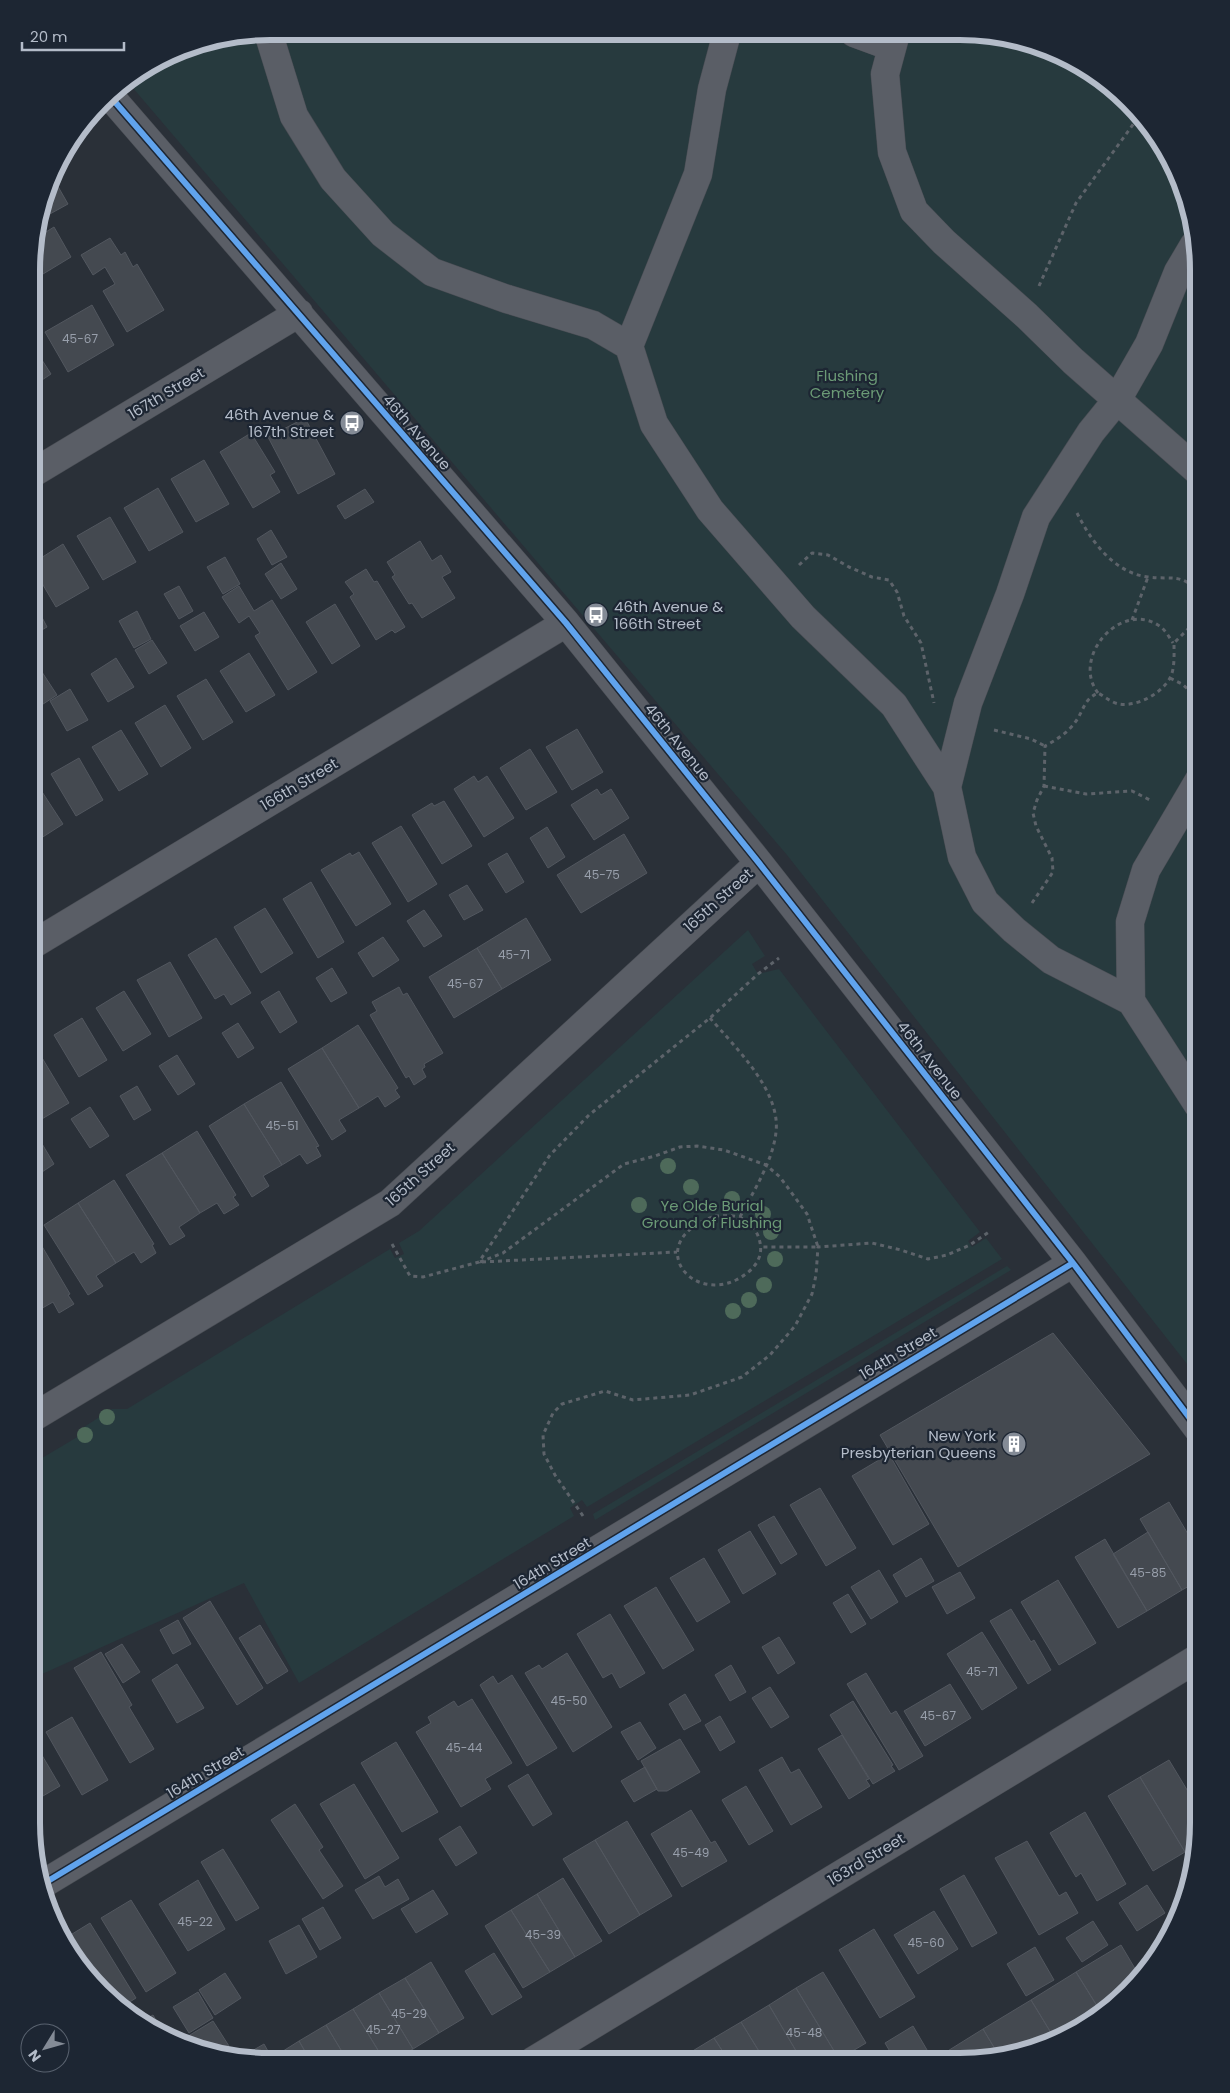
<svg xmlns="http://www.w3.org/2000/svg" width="1230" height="2093" viewBox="0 0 1230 2093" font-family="Poppins,sans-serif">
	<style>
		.green { fill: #273a3e }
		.building { fill: #444950; stroke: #52575f }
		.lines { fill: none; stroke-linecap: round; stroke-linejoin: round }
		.minor-casing { stroke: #484c53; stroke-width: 29 }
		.path { stroke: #5d636a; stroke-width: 3; stroke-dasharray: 4 4; stroke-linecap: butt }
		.minor { stroke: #5a5e66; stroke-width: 28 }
		.cycleway-casing { stroke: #1d2633; stroke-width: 9 }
		.cycleway { stroke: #60a3ed; stroke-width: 6 }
		.tree { fill: #4e6a5a }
		.labels { text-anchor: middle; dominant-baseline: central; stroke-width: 4.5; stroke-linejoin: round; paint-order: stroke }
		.number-label { font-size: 12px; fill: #989fab }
		.park-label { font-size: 15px; fill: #6b9a76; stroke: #1d2633 }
		.street-label { font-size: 15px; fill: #b4bcc9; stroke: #1d2633 }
		.poi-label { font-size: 15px; fill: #b4bcc9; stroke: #1d2633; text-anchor: end }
		.rim { fill: none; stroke: #b4bcc9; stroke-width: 6 }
	</style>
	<rect width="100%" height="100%" fill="#2a3038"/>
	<path class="green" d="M270,31L991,33L1052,50L1106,81L1150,125L1181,179L1199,270L1198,1378L787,855L127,81L179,49Z
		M748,930L765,956L752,964L758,974L779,969L980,1232L968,1241L972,1247L986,1238L1002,1259L587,1507L582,1500L570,1508L574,1516L299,1683L244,1583L31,1679L32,1464L79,1436L84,1427L112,1409H127L390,1249L395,1258L404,1254L399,1243L419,1231Z
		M1007,1266L1011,1270L595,1520L593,1514Z"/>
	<path class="building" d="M52,176L68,204L39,220Z
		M54,227L71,257L43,274L33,257V240Z
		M110,238L121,255L125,252L133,267L137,264L164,310L127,332L103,291L115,284L105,267L93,275L81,255Z
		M92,305L114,345L68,372L45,332Z
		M33,346L51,374L33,386Z
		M305,418L335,474L298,494L268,437Z
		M251,433L275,472L270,475L280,492L253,508L220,452Z
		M204,460L229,504L196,522L171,479Z
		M158,488L183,532L149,551L124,508Z
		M365,489L374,502L345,519L337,506Z
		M110,517L136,562L103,580L77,536Z
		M271,530L287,557L272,565L257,539Z
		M420,541L432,561L441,555L451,572L442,577L455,598L422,618L412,603L409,604L392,577L395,575L387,562Z
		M63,544L89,588L56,607L33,568V563Z
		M225,557L240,584L223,594L207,567Z
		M281,563L297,589L281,599L265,574Z
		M366,569L374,582L377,581L405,627L395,633L392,630L376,640L350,597L354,594L345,582Z
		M179,586L193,611L179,619L164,594Z
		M239,586L254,611L272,600L317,672L288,690L255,636L260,633L249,616L239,623L222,597Z
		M33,600L47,627L33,635Z
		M335,604L360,646L332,664L306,622Z
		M137,611L151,639L134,648L119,621Z
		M204,612L219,637L195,651L180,626Z
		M152,640L167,663L149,674L135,650Z
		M249,653L275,695L246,712L220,671Z
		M116,658L134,687L108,702L91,674Z
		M40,669L57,695L40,706L33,694V673Z
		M206,679L233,722L203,740L177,696Z
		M70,689L88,720L67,731L50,701Z
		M165,705L191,748L161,767L135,723Z
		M33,727L42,743L33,749Z
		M577,729L603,772L572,790L546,747Z
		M121,730L148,774L119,791L92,747Z
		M530,749L557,792L526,810L500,768Z
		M79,758L103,800L76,816L51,774Z
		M474,776L478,782L487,776L514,818L484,837L454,789Z
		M35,781L63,824L35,842L32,838L33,783Z
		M597,789L601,795L611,789L629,818L594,840L571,805Z
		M444,801L472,846L442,864L412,815L432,803L434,806Z
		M401,826L437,884L408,902L372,843Z
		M547,827L565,857L548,868L530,838Z
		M624,834L647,873L581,913L557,875Z
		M359,852L391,904L356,926L321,870L350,853L352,856Z
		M507,853L524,882L506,893L488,864Z
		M311,882L344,942L318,958L283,899Z
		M467,885L483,910L464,920L449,895Z
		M265,908L293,953L261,973L234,927Z
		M424,910L442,936L424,947L407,921Z
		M526,918L551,960L502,989L477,948Z
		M383,937L399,960L373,977L358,953Z
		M216,938L251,993L231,1005L224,994L215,999L188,955Z
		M477,948L502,989L454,1018L429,977Z
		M170,962L202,1018L169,1037L137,980Z
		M332,968L347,993L331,1002L316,978Z
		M399,987L403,995L407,993L443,1053L424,1064L425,1067L422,1069L426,1077L414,1085L409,1076L406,1078L370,1015L377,1011L372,1002Z
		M124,991L151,1034L123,1051L96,1008Z
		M279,991L297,1022L280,1033L261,1002Z
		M82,1018L107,1060L79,1077L54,1035Z
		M238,1023L254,1048L238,1058L222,1033Z
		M358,1025L398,1088L395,1090L400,1097L385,1107L378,1096L359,1108L322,1048Z
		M35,1046L69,1103L35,1123L32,1118V1048Z
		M322,1048L359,1108L339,1120L346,1131L332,1140L288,1069Z
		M177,1055L195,1084L178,1095L159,1066Z
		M281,1082L319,1146L316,1147L321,1156L307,1164L300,1154L282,1165L244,1104Z
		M137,1086L151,1110L134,1120L120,1096Z
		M244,1104L282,1165L263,1176L269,1186L252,1197L209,1126Z
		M90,1107L109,1136L90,1148L71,1119Z
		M197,1131L236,1195L233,1197L239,1205L224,1214L217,1203L200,1213L162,1153Z
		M38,1137L54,1164L36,1176L32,1169V1141Z
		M162,1153L200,1213L179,1227L185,1236L170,1245L126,1175Z
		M114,1180L154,1244L152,1245L156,1253L141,1263L134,1252L116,1263L78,1203Z
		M78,1203L116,1263L96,1276L103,1286L88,1295L44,1225Z
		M33,1231L70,1294L68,1295L74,1304L59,1313L53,1302L32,1314Z
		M1053,1333L1150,1454L958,1567L880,1435Z
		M889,1454L929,1524L893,1545L852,1476Z
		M820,1488L856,1548L826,1566L790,1505Z
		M1169,1502L1198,1551V1581L1182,1590L1140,1519Z
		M774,1516L797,1554L781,1564L758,1525Z
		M750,1531L776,1574L743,1594L718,1550Z
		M1148,1532L1182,1590L1147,1611L1113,1554Z
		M1105,1539L1147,1611L1118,1628L1075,1557Z
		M704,1558L730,1602L697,1622L670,1578Z
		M921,1558L934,1581L906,1597L893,1575Z
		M879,1570L898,1602L871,1619L851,1587Z
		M960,1572L975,1598L947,1614L932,1587Z
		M1058,1580L1096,1643L1059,1665L1021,1602Z
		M656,1587L694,1650L663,1669L624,1606Z
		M848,1594L866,1624L851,1633L833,1603Z
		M210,1601L263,1688L237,1705L183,1618Z
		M1011,1609L1031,1642L1034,1640L1051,1670L1028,1684L990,1621Z
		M610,1614L645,1673L620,1688L612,1673L603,1678L577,1634Z
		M178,1620L191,1644L173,1654L160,1630Z
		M260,1625L288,1671L267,1684L239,1638Z
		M982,1632L1017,1688L982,1710L947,1654Z
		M779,1637L795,1663L778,1674L762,1647Z
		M122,1644L140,1672L123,1683L105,1654Z
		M101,1652L132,1705L129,1707L154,1749L130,1763L74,1668Z
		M567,1653L612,1727L573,1752L525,1673L539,1665L542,1669Z
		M177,1664L204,1708L177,1723L152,1680Z
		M731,1665L746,1692L730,1701L715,1675Z
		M866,1673L891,1714L896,1711L923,1756L899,1770L847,1684Z
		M512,1675L557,1748L527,1766L480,1685L493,1676L498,1684Z
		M950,1684L971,1718L925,1746L904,1711Z
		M770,1687L789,1717L771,1728L752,1698Z
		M685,1694L701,1721L684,1730L669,1704Z
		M472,1699L512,1763L485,1779L491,1789L461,1807L416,1732L431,1723L428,1717L454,1701L458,1707Z
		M853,1701L893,1765L891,1766L895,1771L873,1784L830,1715Z
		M720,1716L735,1742L720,1751L705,1725Z
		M72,1717L108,1780L82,1795L46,1732Z
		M640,1722L656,1748L638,1760L621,1732Z
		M842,1735L869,1779L866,1780L870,1786L849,1799L818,1749Z
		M680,1739L700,1772L667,1791H658L641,1761Z
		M396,1742L438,1812L402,1832L361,1763Z
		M36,1745L60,1786L31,1803V1748Z
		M782,1757L791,1773L799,1769L822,1807L791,1825L759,1770Z
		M1169,1760L1198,1808L1197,1845L1185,1852L1140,1777Z
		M645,1767L657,1789L634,1802L621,1781Z
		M528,1774L552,1814L533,1826L508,1786Z
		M1140,1777L1185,1852L1153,1871L1108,1796Z
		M354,1784L399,1858L365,1879L320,1804Z
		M746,1786L773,1831L749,1845L722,1800Z
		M295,1804L323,1847L319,1850L343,1886L323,1899L271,1820Z
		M691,1810L711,1843L715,1841L727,1861L682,1887L651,1834Z
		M1085,1812L1126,1884L1097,1901L1081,1873L1076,1877L1050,1833Z
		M627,1821L672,1896L640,1915L595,1840Z
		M460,1826L477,1853L456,1866L439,1839Z
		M595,1840L640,1915L609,1934L563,1859Z
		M1027,1841L1059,1896L1066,1892L1078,1913L1039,1935L995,1858Z
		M223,1849L259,1908L236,1921L201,1862Z
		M964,1875L997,1933L972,1947L940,1889Z
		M379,1876L385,1887L398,1879L409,1899L373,1919L355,1890Z
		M563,1878L602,1941L575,1957L537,1894Z
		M198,1880L225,1929L188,1951L159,1904Z
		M1147,1885L1165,1913L1137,1931L1119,1903Z
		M433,1890L448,1914L416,1933L401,1909Z
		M537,1894L575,1957L550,1972L511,1910Z
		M131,1900L176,1973L146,1992L101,1918Z
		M323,1907L341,1938L320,1950L302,1919Z
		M511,1910L550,1972L523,1988L485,1926Z
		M934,1911L958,1949L918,1974L894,1935Z
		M1093,1921L1108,1945L1082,1962L1066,1938Z
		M90,1923L136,1998L120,2008L81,1969L64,1939Z
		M299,1925L317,1957L286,1974L269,1941Z
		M874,1929L915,1997L880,2018L839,1950Z
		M1121,1945L1140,1977L1102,2014L1076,1972Z
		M1035,1947L1054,1980L1026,1996L1007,1964Z
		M494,1953L522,1997L492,2015L465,1971Z
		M431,1962L464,2018L439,2033L405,1978Z
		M823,1972L866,2043L839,2059L796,1988Z
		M1076,1972L1102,2014L1056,2041L1031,2000Z
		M225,1973L241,1998L215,2015L199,1990Z
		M405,1978L439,2033L413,2049L379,1993Z
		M796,1988L839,2059L835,2061H802L769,2005Z
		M198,1992L213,2018L189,2033L173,2007Z
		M379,1993L413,2049L394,2060H384L353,2009Z
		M1031,2000L1056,2041L1051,2044L998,2054L983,2029Z
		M769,2005L802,2061H765L741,2022Z
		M353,2009L384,2060H347L326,2025Z
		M153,2015L165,2036L141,2022Z
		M213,2021L229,2046L216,2054L190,2047L185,2038Z
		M741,2022L765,2061H729L714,2038Z
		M326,2025L347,2060H310L299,2041Z
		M913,2026L930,2055L919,2062H896L885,2043Z
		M983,2029L998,2054L960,2062H930Z
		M714,2038L729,2061H689L686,2055Z
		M299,2041L310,2060H273L272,2058Z
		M264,2044L273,2060H238V2059Z
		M686,2055L689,2061H676Z"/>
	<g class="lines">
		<defs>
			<path id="minor" d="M268,32L294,116L333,179L383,234L432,272L507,299L593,325L629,346L654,424L710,510L803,617L894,705L947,787L962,857L985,902L1014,930L1051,960L1131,1001L1198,1105
				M854,33L892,47
				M896,33L885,74L892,152L914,211L944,242L1027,316L1073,361L1199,472
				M109,95L566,623L759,863L1073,1263L1198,1429
				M629,346L698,174L712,89L727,33
				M33,473L299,313
				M947,787L968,703L1010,594L1036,517L1091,432L1117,400L1149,344L1178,272L1194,245
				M32,945L566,623
				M1131,1001L1130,922L1146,870L1199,780
				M32,1418L390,1203L759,863
				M43,1884L1073,1263
				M533,2061L1198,1658"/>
		</defs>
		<use href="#minor" class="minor-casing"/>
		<path class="path" d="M1039,286L1076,203L1140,115
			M1077,513C1091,541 1114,573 1148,577C1173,580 1177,573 1199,590
			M799,565L812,553L828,555L849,567L872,577L889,580L897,592L904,616L921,643L934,703
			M1132,620L1148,577
			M1170,678L1182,684L1199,699
			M1098,693C1071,658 1119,601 1158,625C1165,629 1169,637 1173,643
			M994,730L1031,739L1045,746
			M1044,786L1086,794L1132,791L1150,800
			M1032,903L1053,872L1052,858L1036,826L1033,813L1037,800L1044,786L1045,746C1056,740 1069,732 1076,721C1084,710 1084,699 1098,693C1104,696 1112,703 1119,704C1137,707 1161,694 1170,678C1175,669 1174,654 1174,643L1199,618
			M710,1018C735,1047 781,1091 776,1132C773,1161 753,1192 740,1217
			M715,1216C723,1216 731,1215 738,1217C755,1221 766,1245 758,1260C754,1269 744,1276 736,1280C687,1303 644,1240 715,1216Z
			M392,1244L410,1276L423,1277L479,1262L550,1155L589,1115L710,1018L758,974L779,958
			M480,1262L503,1253L624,1164L655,1156L680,1147L697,1146L724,1150L766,1165L780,1177L807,1214L818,1247H762
			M482,1262L677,1252
			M32,1488L33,1487
			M583,1516L555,1475L544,1454L543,1435L553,1413L562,1404L605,1391L633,1400L690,1395L742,1377L770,1355L795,1326L812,1294L816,1275L818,1247L872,1243L901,1250L928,1259L947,1255L970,1245L989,1232"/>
		<use href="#minor" class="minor"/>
		<defs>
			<path id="cycleway" d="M109,95L566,623L759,863L1073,1263L1198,1429
				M43,1884L1073,1263"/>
		</defs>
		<use href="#cycleway" class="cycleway-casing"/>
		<use href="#cycleway" class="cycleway"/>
	</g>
	<g class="tree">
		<circle cx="668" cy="1166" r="8"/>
		<circle cx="691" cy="1187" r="8"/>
		<circle cx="732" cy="1199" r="8"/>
		<circle cx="639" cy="1205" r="8"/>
		<circle cx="763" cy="1214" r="8"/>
		<circle cx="771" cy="1232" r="8"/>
		<circle cx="775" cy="1259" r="8"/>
		<circle cx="764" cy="1285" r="8"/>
		<circle cx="749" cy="1300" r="8"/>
		<circle cx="733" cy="1311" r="8"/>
		<circle cx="107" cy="1417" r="8"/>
		<circle cx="85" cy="1435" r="8"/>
	</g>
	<defs>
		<symbol id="bus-disc" viewBox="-11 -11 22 22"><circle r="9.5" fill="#848b96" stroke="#1d2633"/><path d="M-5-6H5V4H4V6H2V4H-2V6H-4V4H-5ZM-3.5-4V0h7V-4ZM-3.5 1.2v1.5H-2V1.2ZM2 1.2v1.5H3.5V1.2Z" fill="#fff"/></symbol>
		<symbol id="building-disc" viewBox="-11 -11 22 22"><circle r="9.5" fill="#848b96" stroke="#1d2633"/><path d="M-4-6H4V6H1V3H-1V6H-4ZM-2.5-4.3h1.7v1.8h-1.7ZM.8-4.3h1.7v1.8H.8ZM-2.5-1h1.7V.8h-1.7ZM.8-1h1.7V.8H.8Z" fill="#fff"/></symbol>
	</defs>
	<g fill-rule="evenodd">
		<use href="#bus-disc" x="338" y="409" width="28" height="28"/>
		<use href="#bus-disc" x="582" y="601" width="28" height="28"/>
		<use href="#building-disc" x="1000" y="1430" width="28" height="28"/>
	</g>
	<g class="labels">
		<g class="number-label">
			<text x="80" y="338">45-67</text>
			<text x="602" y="874">45-75</text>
			<text x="514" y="954">45-71</text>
			<text x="465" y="983">45-67</text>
			<text x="282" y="1125">45-51</text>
			<text x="1148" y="1572">45-85</text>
			<text x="982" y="1671">45-71</text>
			<text x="569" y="1700">45-50</text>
			<text x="938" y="1715">45-67</text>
			<text x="464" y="1747">45-44</text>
			<text x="691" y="1852">45-49</text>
			<text x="195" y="1921">45-22</text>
			<text x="543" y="1934">45-39</text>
			<text x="926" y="1942">45-60</text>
			<text x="409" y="2013">45-29</text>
			<text x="383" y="2029">45-27</text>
			<text x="804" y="2032">45-48</text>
		</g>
		<g class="park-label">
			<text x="847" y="375">Flushing<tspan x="847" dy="17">Cemetery</tspan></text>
			<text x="712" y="1205">Ye Olde Burial<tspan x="712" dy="17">Ground of Flushing</tspan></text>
		</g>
		<g class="street-label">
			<text transform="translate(166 393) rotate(-31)">167th Street</text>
			<text transform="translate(417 432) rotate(49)">46th Avenue</text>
			<text transform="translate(678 742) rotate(51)">46th Avenue</text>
			<text transform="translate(299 784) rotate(-31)">166th Street</text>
			<text transform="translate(718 900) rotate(-42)">165th Street</text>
			<text transform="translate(930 1060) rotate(52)">46th Avenue</text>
			<text transform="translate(420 1174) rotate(-42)">165th Street</text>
			<text transform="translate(898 1353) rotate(-31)">164th Street</text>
			<text transform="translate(552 1563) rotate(-31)">164th Street</text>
			<text transform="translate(205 1772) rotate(-31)">164th Street</text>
			<text transform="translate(866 1859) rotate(-31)">163rd Street</text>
		</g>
		<g class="poi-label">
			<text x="334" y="414">46th Avenue &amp;<tspan x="334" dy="17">167th Street</tspan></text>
			<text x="614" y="606" text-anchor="start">46th Avenue &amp;<tspan x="614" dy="17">166th Street</tspan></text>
			<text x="996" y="1435">New York<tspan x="996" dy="17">Presbyterian Queens</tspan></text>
		</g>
	</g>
	<path d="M0 0H1230V2093H0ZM270 40H960A230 230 0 0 1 1190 270V1823A230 230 0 0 1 960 2053H270A230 230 0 0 1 40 1823V270A230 230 0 0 1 270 40Z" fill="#1d2633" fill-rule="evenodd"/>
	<path class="rim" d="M270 40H960A230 230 0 0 1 1190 270V1823A230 230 0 0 1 960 2053H270A230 230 0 0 1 40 1823V270A230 230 0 0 1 270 40Z"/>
	<g transform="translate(45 2048) rotate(233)"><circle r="24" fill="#1d2633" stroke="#59626f"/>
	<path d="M0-4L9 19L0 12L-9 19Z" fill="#848b96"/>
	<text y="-8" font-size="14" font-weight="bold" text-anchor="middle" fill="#b4bcc9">N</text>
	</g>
	<path d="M22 42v8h102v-8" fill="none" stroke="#b4bcc9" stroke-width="2.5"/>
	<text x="30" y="42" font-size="15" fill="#b4bcc9" stroke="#1d2633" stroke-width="4" paint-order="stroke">20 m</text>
</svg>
